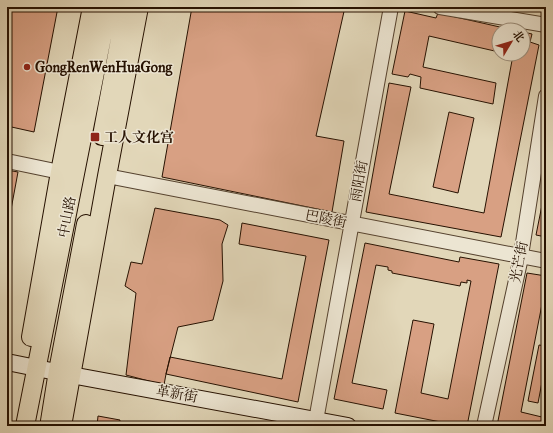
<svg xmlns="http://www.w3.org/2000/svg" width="553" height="433" viewBox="0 0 553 433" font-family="'IM FELL Great Primer','Noto Serif SC',serif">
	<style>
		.building { fill: #d8a083; stroke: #261101 }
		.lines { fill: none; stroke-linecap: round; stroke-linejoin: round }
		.tertiary-casing { stroke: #55422f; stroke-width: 16 }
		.secondary-casing { stroke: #261101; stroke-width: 18 }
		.primary-casing { stroke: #261101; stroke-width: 20 }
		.tertiary { stroke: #ece5d2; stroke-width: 14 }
		.secondary { stroke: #ece5d2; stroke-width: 16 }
		.primary { stroke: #e2d7b9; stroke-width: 18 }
		.poi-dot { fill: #8f2418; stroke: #ece5d2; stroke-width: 1.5 }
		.labels { text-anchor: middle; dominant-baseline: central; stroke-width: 3; stroke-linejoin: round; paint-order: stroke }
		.poi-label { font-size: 14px; font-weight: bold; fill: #261101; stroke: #ece5d2; text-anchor: start }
		.street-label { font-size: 14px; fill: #261101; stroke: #ece5d2 }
	</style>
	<rect width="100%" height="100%" fill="#e2d7b9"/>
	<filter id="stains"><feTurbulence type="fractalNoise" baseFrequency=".005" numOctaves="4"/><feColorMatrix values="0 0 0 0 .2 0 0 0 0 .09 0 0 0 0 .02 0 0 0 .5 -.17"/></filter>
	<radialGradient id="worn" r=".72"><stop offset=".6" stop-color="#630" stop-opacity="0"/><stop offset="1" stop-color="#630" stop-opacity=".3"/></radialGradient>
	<path class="building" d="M7,7H58L34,132L7,126Z
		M192,7H345L316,136L344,141L332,212L162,177Z
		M405,11L436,18L438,13L513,30H499V52L429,36L423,67L496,83L493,104L420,88L421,77L410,74L408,77L392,74Z
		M523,32L532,34L530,42L539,45L501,237L366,212L389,83L411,87L389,194L484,213L513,55L509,54H523Z
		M449,112L474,118L458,193L433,187Z
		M7,170L18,172L7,231Z
		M546,185V237L536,235Z
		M155,208L220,220L228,225L222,244L223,281L213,320L178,327L166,374L164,385L126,375L136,293L125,286L131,262L142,264Z
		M242,223L329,240L298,402L166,374L170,357L282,379L306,256L239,244Z
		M365,243L459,262L460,257L499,264L467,426H461L395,413L413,320L434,324L421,393L448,399L471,281L467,280V283L461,282L460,286L392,273V271L388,270V267L376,265L352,383L387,390L383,409L334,399Z
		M527,273L546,276V300L543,299L521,412L546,418V426H497Z
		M539,345L546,346V361L538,403L528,401Z
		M98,416L120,420L119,426H97Z
		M171,422L193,426H170Z"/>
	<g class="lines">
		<defs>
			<path id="tertiary" d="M440,7L546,25
				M7,161L60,172
				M107,176L546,261
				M315,426L391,7
				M484,426L520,262L546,96"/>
			<path id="secondary" d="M7,362L71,375L348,426"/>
			<path id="primary" d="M102,136L126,7
				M31,337L60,172L92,7
				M50,421L58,371L86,224
				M25,426L108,7
				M62,426L107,176L139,7"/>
		</defs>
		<use href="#tertiary" class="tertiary-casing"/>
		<use href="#secondary" class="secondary-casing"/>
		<use href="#primary" class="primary-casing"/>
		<use href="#tertiary" class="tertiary"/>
		<use href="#secondary" class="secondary"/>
		<use href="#primary" class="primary"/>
	</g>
	<g class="poi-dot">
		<circle cx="27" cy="67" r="4"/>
		<rect x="90" y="132" width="10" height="10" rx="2"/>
	</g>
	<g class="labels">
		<g class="poi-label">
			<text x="35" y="67">GongRenWenHuaGong</text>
			<text x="104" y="137">工人文化宫</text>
		</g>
		<g class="street-label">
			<text transform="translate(359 181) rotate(-80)">雨阳街</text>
			<text transform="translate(67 217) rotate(-79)">中山路</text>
			<text transform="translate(326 219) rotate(11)">巴陵街</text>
			<text transform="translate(519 262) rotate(-79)">光芒街</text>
			<text transform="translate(177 394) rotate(10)">革新街</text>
		</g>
	</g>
	<rect width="553" height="433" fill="none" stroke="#e2d7b9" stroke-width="24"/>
	<rect x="8" y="8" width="537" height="417" fill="none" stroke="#261101" stroke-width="2"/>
	<rect x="12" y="12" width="529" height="409" fill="none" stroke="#261101"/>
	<g transform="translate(511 42) rotate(52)"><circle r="19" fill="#ece5d2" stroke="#9d907e"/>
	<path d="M0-3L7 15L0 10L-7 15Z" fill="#8f2418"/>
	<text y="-6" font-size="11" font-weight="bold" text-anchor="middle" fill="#261101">北</text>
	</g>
	<rect width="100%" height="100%" filter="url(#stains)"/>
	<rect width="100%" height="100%" fill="url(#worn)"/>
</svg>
